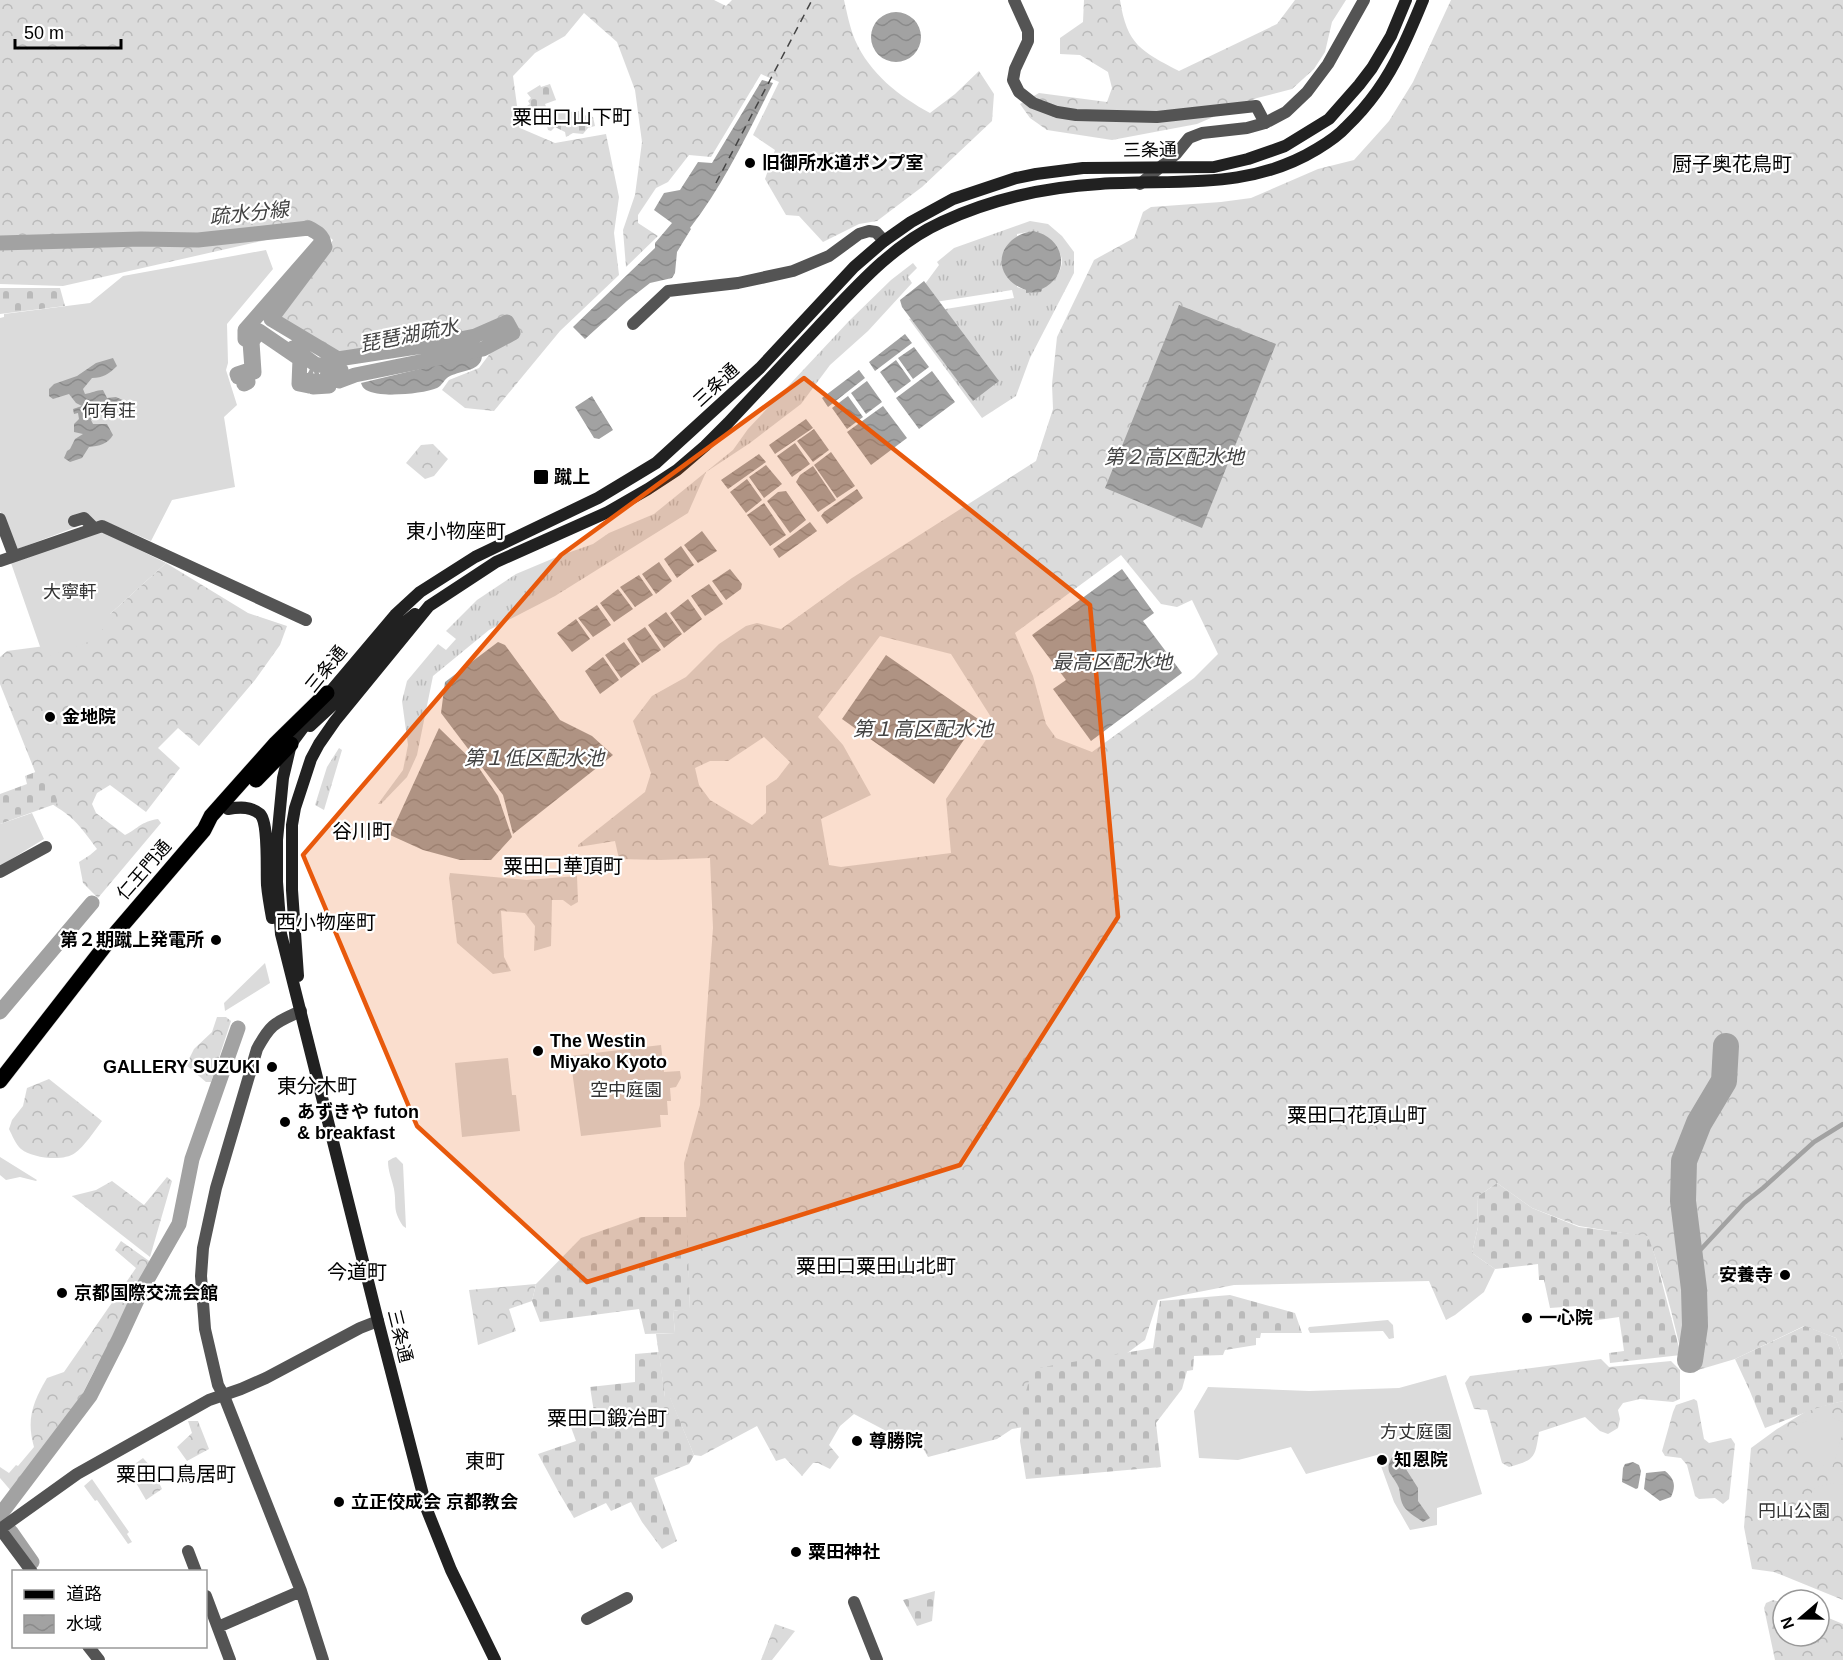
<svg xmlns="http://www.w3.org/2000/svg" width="1843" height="1660" viewBox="0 0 1843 1660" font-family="Helvetica,'Noto Sans JP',sans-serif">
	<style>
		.grass { fill: url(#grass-tufts); fill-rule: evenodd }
		.forest { fill: url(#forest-crowns); fill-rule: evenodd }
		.cemetery { fill: url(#cemetery-stones) }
		.garden { fill: #dbdbdb }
		.water { fill: url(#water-waves) }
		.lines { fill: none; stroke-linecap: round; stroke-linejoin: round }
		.stream { stroke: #a2a2a2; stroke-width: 4.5 }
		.canal { stroke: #a2a2a2; stroke-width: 15 }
		.river { stroke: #a2a2a2; stroke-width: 26 }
		.ferry { stroke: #434343; stroke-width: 1.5; stroke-dasharray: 8 6; stroke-linecap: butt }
		.primary-casing { stroke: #dbdbdb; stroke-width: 16 }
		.minor { stroke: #545454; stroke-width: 12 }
		.tertiary { stroke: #545454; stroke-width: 12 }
		.secondary { stroke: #212121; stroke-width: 12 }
		.primary { stroke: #000; stroke-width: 15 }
		.marked { fill: #e8590c; fill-opacity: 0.2; stroke: #e8590c; stroke-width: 4.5; stroke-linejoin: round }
		.poi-dot { fill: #000; stroke: #fff; stroke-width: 2 }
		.labels { text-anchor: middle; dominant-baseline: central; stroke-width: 4.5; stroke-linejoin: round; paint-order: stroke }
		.street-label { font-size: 18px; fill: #000; stroke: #fff }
		.poi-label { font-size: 18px; font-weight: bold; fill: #000; stroke: #fff; text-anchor: start }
		.park-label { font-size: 18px; fill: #323232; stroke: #fff }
		.neighbourhood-label { font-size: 20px; fill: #000; stroke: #fff }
		.water-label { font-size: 20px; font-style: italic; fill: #434343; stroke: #fff }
	</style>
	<defs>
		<pattern id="grass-tufts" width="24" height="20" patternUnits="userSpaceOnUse" patternTransform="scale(1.5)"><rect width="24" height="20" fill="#dbdbdb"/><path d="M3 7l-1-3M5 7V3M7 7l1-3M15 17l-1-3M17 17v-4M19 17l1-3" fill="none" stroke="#bababa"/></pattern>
		<pattern id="forest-crowns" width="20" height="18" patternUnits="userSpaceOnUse" patternTransform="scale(1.5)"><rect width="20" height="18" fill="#dbdbdb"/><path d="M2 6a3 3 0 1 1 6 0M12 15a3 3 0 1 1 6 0" fill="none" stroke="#bababa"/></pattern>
		<pattern id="cemetery-stones" width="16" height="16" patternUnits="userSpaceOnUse" patternTransform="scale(1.5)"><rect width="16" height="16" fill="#dbdbdb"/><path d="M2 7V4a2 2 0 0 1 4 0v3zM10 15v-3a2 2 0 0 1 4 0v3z" fill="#bababa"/></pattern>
		<pattern id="water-waves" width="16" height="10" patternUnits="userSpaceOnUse" patternTransform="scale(1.5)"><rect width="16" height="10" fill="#a2a2a2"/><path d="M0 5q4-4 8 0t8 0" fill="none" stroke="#8a8a8a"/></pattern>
	</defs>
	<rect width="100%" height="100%" fill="#fff"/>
	<path class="grass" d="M1030,221L1048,224L1062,236L1074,252V273L1030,358L1016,396L982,418L909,319L927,312L1014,298L1012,290L916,305L922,288L939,265L937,262L954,248ZM1033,231C1041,237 1053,244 1059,252C1071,270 1043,294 1026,293V290L1017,287V234Z
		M913,263L917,268L908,277L912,283L868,331L830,365L801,404L750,443L706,472L688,513L555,596L489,630L433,676L417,755L407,777L381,804H378L403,770L408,745L402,701L407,681L438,644L446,650L456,639L446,631L477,600L516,574L559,556L593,544L609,533L654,514L733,450L748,429L849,321L891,280Z
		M339,748L342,750L324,810L315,805L327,767Z"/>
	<path class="forest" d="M0,0H714L726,6L732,0H844C847,13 850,28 855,40C870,74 899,96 930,113L955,94L979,71L994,94L992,121L922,187L877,221L859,224L823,242L799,216L786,215L765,179L775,150L753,135L779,82L761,74L711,157L689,155L668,182L656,188L638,215V223L658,236L626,267L623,230L635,195L642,142L635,90L617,42L584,13L565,36L535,53L513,76L520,128L555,143L606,134L619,197L614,233L619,275L560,331L494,411L465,408L442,390L449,380L479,368L495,347L515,335L508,320L475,335L370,354L338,357L276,318L333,240L319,228L63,286L0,284Z
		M1084,0H1120C1127,45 1141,51 1179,71L1277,24L1295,0H1346L1332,22L1325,52L1314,69L1292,89L1257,98L1197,124L1112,140L1047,130L1030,118L1020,104L1039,93L1107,102L1112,88L1108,72L1080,55L1060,54V38L1083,22Z
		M1451,0H1843V1358L1836,1338L1804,1326L1735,1359L1688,1373C1682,1358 1679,1343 1675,1327C1668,1297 1659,1266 1648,1237L1579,1226L1532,1208L1497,1183L1477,1197L1478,1227L1472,1253L1495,1269L1484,1292L1455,1315L1446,1320L1429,1281L1234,1285L1158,1300L1145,1340L1100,1373L1081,1417L1012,1429L997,1439L928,1457L916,1436L890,1433L854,1414L840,1426L829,1445L839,1457L830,1469L818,1463H813L802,1476L785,1458L776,1461L757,1426L701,1456L694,1455L670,1398L665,1397L656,1334L675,1333L673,1311L690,1308L684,1163L700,1105L713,928L710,858L660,860L619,859L615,841L578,847V845L645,792L651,773L633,721L652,696L686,677L719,644L746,626L757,623L781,629L852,578L1036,461L1053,409L1052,384L1057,337L1094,260L1134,238L1143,212L1151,207L1221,202L1251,198L1318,169L1354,160L1389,121L1413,82ZM1121,555L1161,604L1177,607L1192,600L1218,654L1194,678L1092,752L1056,738L1046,724L1033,676L1015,633ZM880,636L951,654L996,725L946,799L951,853L841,867L829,865L821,819L871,795L843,745L818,717ZM764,737L790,762L777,779L766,786V813L752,825L710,800L699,785L695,768L710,761H728Z
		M433,444L448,459L434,476L425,479L406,463L421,445Z
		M166,563L248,613L287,626L280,645L255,680L199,746L178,728L158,748L180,768L146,812L110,785L97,793L92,804L96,813L125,835C139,828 140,822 158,819L161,823L98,898L83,883L79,862L90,855L97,849C88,837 80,825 69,816C59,807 52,807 44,794L0,684V657L7,651L91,640L110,614Z
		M450,873L527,880L577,876L578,902L571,906L563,900H552L551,946L534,951L535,926L525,913L501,911L504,957L511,971L493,974L457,943L449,878Z
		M217,1017H226L231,1021L211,1082H206L186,1065L194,1049L212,1032Z
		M49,1079L102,1121C95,1130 84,1147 75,1153C63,1162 32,1158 21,1149C16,1145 12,1135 9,1129L12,1120L23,1106L27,1088Z
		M167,1177L172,1181L150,1257L72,1196L96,1190L112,1181L144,1205Z
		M121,1241L152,1263L128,1308L124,1322L94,1371L82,1395L24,1480L12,1492L0,1478V1467L9,1473L16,1465L18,1466L34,1447C26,1419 33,1402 47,1378L64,1372L136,1268L115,1250Z
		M536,1284L532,1301L509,1309L516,1331L478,1345L469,1290Z
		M1601,1359L1609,1367L1671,1361L1680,1370V1399L1673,1402L1640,1399L1623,1403L1618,1410L1620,1419L1618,1428L1608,1434L1600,1431L1585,1417L1539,1432C1535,1458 1535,1460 1509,1467L1502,1463L1487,1410L1474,1409L1465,1383L1470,1376Z
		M1694,1399L1697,1401L1704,1439L1709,1443L1731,1438L1735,1444L1729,1499L1723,1504L1715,1498L1699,1499L1695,1496L1687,1465L1681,1458L1665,1456L1662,1451L1673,1412L1676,1405Z
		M1843,1401V1600L1774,1572L1752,1569L1744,1527L1751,1448L1777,1429L1810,1409Z
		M188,1421H198L209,1449L187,1461L177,1447L192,1433Z
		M143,1458L152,1468L162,1489L146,1500L128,1469Z
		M1773,1600L1783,1603V1636H1819V1614L1843,1624V1660H1775L1764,1608L1766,1603Z
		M775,1624L795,1631L772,1660H761Z"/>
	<path class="cemetery" d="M550,84L556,100L545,104L547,109L551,108L557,111L558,113L579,111V114L593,117L595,126L588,128L583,134L573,133L566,137L565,132L555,127L551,131L548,130L545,117L541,114L533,116L529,119L526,117L530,114L527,106L530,104L528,101L531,98L527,93L540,85L541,87Z
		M0,288H60L65,306L0,314Z
		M46,768L58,803L0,824V794L27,784L25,776Z
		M1497,1183L1532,1208L1579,1227L1648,1236L1655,1256L1681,1355L1610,1363L1609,1353L1624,1351L1619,1317L1585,1322L1584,1315H1578L1577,1306L1550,1308L1544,1280H1539L1538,1264L1495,1269L1472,1253L1478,1227L1477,1197Z
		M641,1217H687L690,1309L673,1311L675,1333L645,1334L639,1309L540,1322L532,1301L536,1284L581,1238Z
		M1230,1295L1295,1313L1302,1333H1261L1260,1338H1256V1345L1225,1350L1223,1355L1194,1356L1193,1370L1187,1371L1182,1389L1156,1423L1161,1467L1026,1479L1020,1441L1023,1403L1032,1369L1153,1348L1160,1301Z
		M1805,1326L1836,1338L1843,1358V1401L1817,1408L1765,1428L1749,1389L1735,1359Z
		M659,1352L665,1397H670L694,1455L689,1464L654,1478L677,1541L662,1549L642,1522L631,1502L611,1511L606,1503L574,1518L558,1491L538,1454L576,1441L567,1416L594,1412L590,1387L635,1382V1354Z
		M935,1591L932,1621L917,1626L903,1600Z"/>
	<path class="garden" d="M266,250L273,269L227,324L228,363L226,370L237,405L224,417L235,487L172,500L151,541L102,520L84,524L15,550L0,511V318L4,317V314L90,303L123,276Z
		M101,531L166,563L110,614L113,619L91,641L44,658L11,563Z
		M32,813L44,839L0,866V824Z
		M265,963L270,983L225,1011L224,1003Z
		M661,1045L664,1072L680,1071L681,1078L676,1087L670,1088L671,1101H667L668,1115H660L661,1127L581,1136L570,1056Z
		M508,1058L512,1095H516L520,1131L462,1137L455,1063Z
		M0,1157L37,1180L36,1181L20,1177L6,1180L0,1175Z
		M396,1157L403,1164L406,1228L403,1226C392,1209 397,1207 394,1189C392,1179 388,1172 388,1161L393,1158Z
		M1388,1320L1393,1325L1394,1338L1389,1339L1383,1331L1310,1333L1308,1329L1309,1327Z
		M1446,1375L1482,1494L1437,1508V1525L1410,1530L1394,1502L1377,1455L1306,1474L1291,1447L1238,1460L1199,1458L1194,1411L1208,1387L1309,1391L1399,1388Z
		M1831,1417L1843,1422V1433L1832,1468L1829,1470L1790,1438L1786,1433L1787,1430L1790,1428L1814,1418Z
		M92,1479L129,1532L127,1534L132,1542L128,1544L97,1500L95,1501L84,1486Z
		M1832,1483L1843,1485V1512L1834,1513L1804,1524L1800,1514L1803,1504L1816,1487Z"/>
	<path class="water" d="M871 37a25 25 0 1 1 50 0a25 25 0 1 1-50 0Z
		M762,80L773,83C748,133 723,186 690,228L691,229L677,252L675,273L672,278L650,283L627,301L585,339L573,327L655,248V243L672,223L654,210L664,193L680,190L698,162L712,163Z
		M1033,231C1065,237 1072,274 1042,289L1041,292L1026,293V290C990,278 995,237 1033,231Z
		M924,281L999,381L973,401L902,307L900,300Z
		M1179,305L1276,344L1202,528L1105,488Z
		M905,334L912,343L875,371L869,362Z
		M914,347L929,367L913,379L898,358Z
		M482,354C483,371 462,370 450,376C444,379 442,386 437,388C423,394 379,398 366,390C363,388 362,386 361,383Z
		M113,358L117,366C109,374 103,378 92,378L83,389L85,394C92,393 96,390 103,390L107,398L116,397L127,402L125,408L101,414L91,420L93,424H107L113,435C108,444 99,446 89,447L82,458L70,462L64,458L67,451L70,449L75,439L83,434L74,432V424L79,419L78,413L74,414L73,409L82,406L76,403L69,394L53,399L49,396V389L54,384L77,376L96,363Z
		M896,360L911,381L895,393L880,372Z
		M859,370L865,378L828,407L822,398Z
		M932,371L955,402L919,429L896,398Z
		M867,381L882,402L866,414L851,393Z
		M592,396L613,430L599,439L594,438L575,407Z
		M848,396L863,417L847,429L832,408Z
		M883,406L907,438L871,465L847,432Z
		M806,419L813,428L775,454L769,445Z
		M814,429L829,450L813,462L797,441Z
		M795,443L810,464L792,477L777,456Z
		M831,452L855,486L837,498L814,465Z
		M759,454L766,462L728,489L721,480Z
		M766,465L782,484L764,498L749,477Z
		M813,466L836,500L818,512L796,482L800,475Z
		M747,479L762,500L746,513L730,492Z
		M857,489L863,498L827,524L821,516L824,512Z
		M786,491L806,520L790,533L767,501L778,492Z
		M764,503L786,535L770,546L747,515Z
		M810,522L817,531L779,558L773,549Z
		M702,531L717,551L698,563L684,545Z
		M681,546L694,565L677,578L664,559Z
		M659,562L672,581L656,594L642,574Z
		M730,569L742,584L741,589L726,600L712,581Z
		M1122,569L1154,613L1143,621L1182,673L1091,741L1053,689L1066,680L1032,635Z
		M639,575L653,595L635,607L620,587Z
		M709,584L723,604L705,616L691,596Z
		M618,589L633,609L614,622L600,603Z
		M688,599L702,619L684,633L670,613Z
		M597,605L611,625L593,637L578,618Z
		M666,612L682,634L664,648L648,625Z
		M576,619L590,639L572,652L557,633Z
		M645,627L661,650L642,663L627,639Z
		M498,642L505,645L560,720L592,736L613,755L513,834L503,795L441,713L445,682Z
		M624,642L640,664L621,678L605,655Z
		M886,655L978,719L934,784L842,719Z
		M603,657L619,680L600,694L585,671Z
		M439,728L477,765L498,796L512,837L491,860H460L423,850L390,835Z
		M1394,1454L1404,1466L1418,1488V1501L1430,1518L1423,1522C1416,1517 1405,1511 1402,1503C1400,1498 1400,1493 1399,1488C1392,1472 1382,1473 1394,1454Z
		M1633,1462L1639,1465L1641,1471L1638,1488L1636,1489L1622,1482L1623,1468L1625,1464Z
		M1665,1471C1675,1479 1676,1486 1671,1497L1660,1501L1644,1489L1646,1473Z"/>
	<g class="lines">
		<path class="stream" d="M315,364L318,381L317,387
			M306,386L307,380L315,364
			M1690,1261L1744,1203L1763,1188L1814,1142L1843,1124"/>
		<path class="canal" d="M0,243L141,239L198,240L309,228C316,232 323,235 324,244L320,249
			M321,243L325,247L271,319L338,359L436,344L475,336L507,322L513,333L483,349L355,375L339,381L328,376L324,380L329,386L313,387V381L310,380L309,386L299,384L300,359L259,331L252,342L254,372L246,375L248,382L244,384L242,375L238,377L237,374L252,369L250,342L245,339V330Z
			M293,348L315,364L341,370
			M0,1012L92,903
			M0,1515L90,1396L119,1339L143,1287L179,1224L192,1159L238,1028
			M11,1532L32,1562"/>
		<path class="river" d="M1690,1360L1695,1326L1694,1289L1683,1201L1684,1161L1699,1123L1724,1081L1726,1046"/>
		<path class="ferry" d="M716,183L812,0"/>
		<defs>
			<path id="primary" d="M256,780L291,744
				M0,1081L108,942L204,830L211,816L276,743L327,693"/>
		</defs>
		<use href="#primary" class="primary-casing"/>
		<path class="minor" d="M1014,0L1028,31V41L1015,69L1013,80L1019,92L1033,103L1057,112L1076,115L1157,117L1256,106L1265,123
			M633,324L668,291L738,283L793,271L829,256L859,234L869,231L876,232L884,241
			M0,519L14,556
			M74,521L84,518L94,528
			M0,561L102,526L306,620
			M0,872L46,847
			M301,1011C275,1023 271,1023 257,1049L216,1188L203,1248L201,1276L205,1329L218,1385L224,1396L301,1591L323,1660
			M0,1529L77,1474L209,1400L241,1389L266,1378L360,1328L378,1321
			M0,1529L32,1572
			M188,1551L196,1572
			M206,1596L230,1660
			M854,1602L877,1660
			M587,1619L627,1598
			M218,1627L301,1591
			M88,1646L99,1660"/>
		<path class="tertiary" d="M1140,184L1176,154L1189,138L1202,133L1247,128L1265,123L1286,112L1307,92L1328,64L1364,0"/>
		<path class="secondary" d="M324,699L395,615L420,592L475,557L598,498L656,463L760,368L854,267L884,241L911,222L953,199L1016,178L1036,174L1083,168L1214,167L1248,159L1285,146L1329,119L1359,85L1372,68L1391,36L1406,0
			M314,713L291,744L283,778L277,840V882L281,934L378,1321L427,1510L451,1570L495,1660
			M310,726L337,701L399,627L415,614
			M228,809C239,807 251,806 260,814C269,823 266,870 267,885C268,896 270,907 272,918
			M298,976L292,890V825L295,808L311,759L319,744L335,721L429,606L496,562L608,512L648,489L677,470L705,446L728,423C758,391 788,359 818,327C855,288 893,244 942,222C992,199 1046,187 1100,184C1177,179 1248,191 1317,149C1327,143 1338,136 1346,127C1368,106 1388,78 1401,50C1409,34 1416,17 1423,0"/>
		<use href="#primary" class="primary"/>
	</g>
	<path class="marked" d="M804,378L1090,605L1118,917L960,1165L587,1282L417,1126L303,855L561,555Z"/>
	<g class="poi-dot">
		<circle cx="750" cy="163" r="6"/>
		<rect x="533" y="469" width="16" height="16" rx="3"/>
		<circle cx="50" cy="717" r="6"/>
		<circle cx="216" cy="940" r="6"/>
		<circle cx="538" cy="1051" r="6"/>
		<circle cx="272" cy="1067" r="6"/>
		<circle cx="285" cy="1122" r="6"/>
		<circle cx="1785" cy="1275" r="6"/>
		<circle cx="62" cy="1293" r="6"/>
		<circle cx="1527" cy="1318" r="6"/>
		<circle cx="857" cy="1441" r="6"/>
		<circle cx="1382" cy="1460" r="6"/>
		<circle cx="339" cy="1502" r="6"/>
		<circle cx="796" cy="1552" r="6"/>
	</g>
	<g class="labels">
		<g class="street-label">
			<text transform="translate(1150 150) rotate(-1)">三条通</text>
			<text transform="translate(716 385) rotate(-43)">三条通</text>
			<text transform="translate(326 669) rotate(-51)">三条通</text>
			<text transform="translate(144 870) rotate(-49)">仁王門通</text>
			<text transform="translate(400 1336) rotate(76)">三条通</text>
		</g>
		<g class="poi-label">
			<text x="762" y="163">旧御所水道ポンプ室</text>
			<text x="554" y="477">蹴上</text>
			<text x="62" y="717">金地院</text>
			<text x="204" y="940" text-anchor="end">第２期蹴上発電所</text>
			<text x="550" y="1041">The Westin<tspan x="550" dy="21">Miyako Kyoto</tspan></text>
			<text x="260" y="1067" text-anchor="end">GALLERY SUZUKI</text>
			<text x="297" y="1112">あずきや futon<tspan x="297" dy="21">&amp; breakfast</tspan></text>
			<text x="1773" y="1275" text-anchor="end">安養寺</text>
			<text x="74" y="1293">京都国際交流会館</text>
			<text x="1539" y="1318">一心院</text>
			<text x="869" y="1441">尊勝院</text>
			<text x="1394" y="1460">知恩院</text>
			<text x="351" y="1502">立正佼成会 京都教会</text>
			<text x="808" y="1552">粟田神社</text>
		</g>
		<g class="park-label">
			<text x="109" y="411">何有荘</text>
			<text x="70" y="592">大寧軒</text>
			<text x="626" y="1090">空中庭園</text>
			<text x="1416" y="1432">方丈庭園</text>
			<text x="1794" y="1511">円山公園</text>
		</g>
		<g class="neighbourhood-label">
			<text x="572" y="117">粟田口山下町</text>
			<text x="1732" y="164">厨子奥花鳥町</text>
			<text x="456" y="531">東小物座町</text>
			<text x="362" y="831">谷川町</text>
			<text x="563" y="866">粟田口華頂町</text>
			<text x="326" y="922">西小物座町</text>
			<text x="317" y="1086">東分木町</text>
			<text x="1357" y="1115">粟田口花頂山町</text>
			<text x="876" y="1266">粟田口粟田山北町</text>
			<text x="357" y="1272">今道町</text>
			<text x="607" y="1418">粟田口鍛冶町</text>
			<text x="485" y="1461">東町</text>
			<text x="176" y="1474">粟田口鳥居町</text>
		</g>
		<g class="water-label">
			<text transform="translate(249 213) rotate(-6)">疏水分線</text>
			<text transform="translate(409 335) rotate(-11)">琵琶湖疏水</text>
			<text x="1174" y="457">第２高区配水地</text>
			<text x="1112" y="662">最高区配水地</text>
			<text x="923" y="729">第１高区配水池</text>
			<text x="534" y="758">第１低区配水池</text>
		</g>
	</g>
	<rect x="12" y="1570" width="195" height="78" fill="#ffffff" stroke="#999999" stroke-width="1.5"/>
	<rect x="24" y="1590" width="30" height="9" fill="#000000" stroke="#999999" stroke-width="1.5"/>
	<text x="66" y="1600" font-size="18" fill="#000000">道路</text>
	<rect x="24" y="1615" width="30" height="18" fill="url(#water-waves)" stroke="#999999" stroke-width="1.5"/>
	<text x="66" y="1630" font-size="18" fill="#000000">水域</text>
	<g transform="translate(1801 1618) rotate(250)"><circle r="28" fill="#ffffff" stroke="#999999" stroke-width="1.5"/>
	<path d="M0-4.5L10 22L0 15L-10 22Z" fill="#000000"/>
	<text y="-9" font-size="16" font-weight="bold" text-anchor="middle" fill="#000000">N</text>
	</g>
	<path d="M15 39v9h106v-9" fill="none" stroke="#000000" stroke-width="3"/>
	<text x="24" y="39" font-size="18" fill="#000000" stroke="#ffffff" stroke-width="4.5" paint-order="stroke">50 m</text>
</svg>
